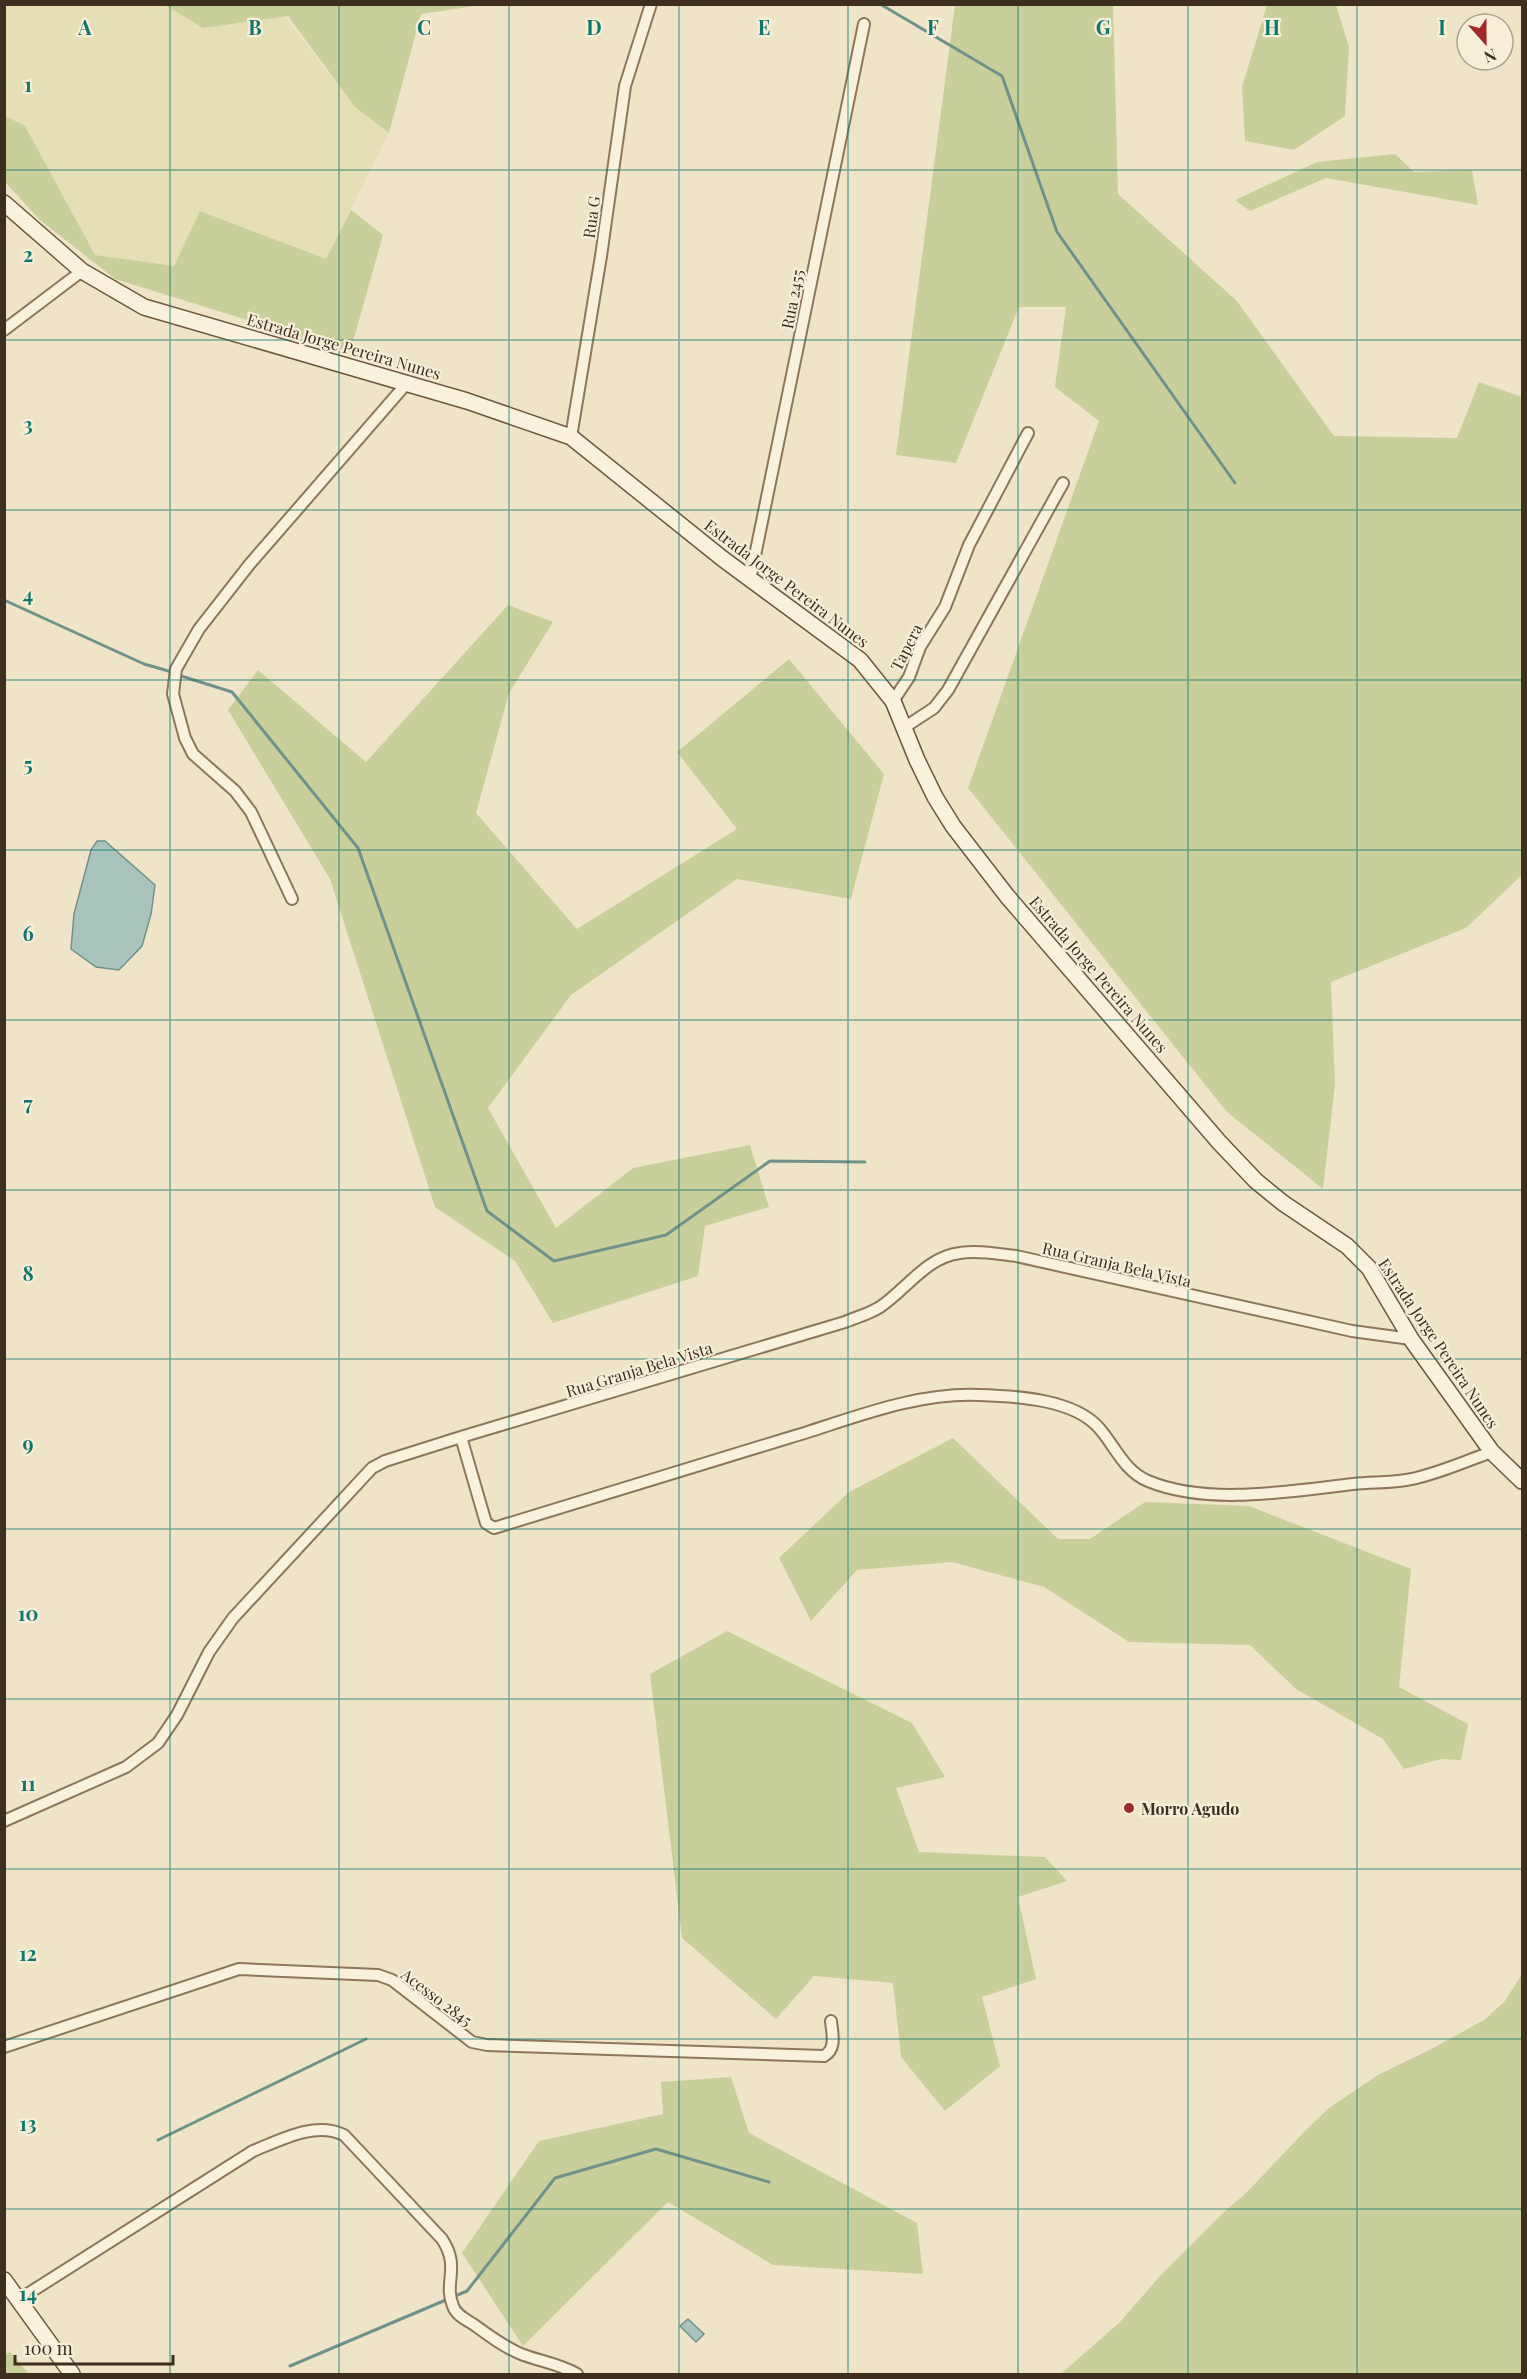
<svg xmlns="http://www.w3.org/2000/svg" width="1527" height="2379" viewBox="0 0 1527 2379" font-family="'Playfair Display',serif">
	<style>
		.farmland { fill: #e6deb5 }
		.green { fill: #c9cf9b }
		.water { fill: #a9c4bc; stroke: #6f938a; stroke-width: 1.5 }
		.lines { fill: none; stroke-linecap: round; stroke-linejoin: round }
		.stream { stroke: #6f938a; stroke-width: 3 }
		.street-casing { stroke: #8d765c; stroke-width: 14 }
		.secondary-casing { stroke: #6f573f; stroke-width: 18 }
		.street { stroke: #faf1dc; stroke-width: 10 }
		.secondary { stroke: #faf1dc; stroke-width: 15 }
		.grid { fill: none; stroke: #0f766e; stroke-width: 1.5; stroke-opacity: 0.55 }
		.poi-dot { fill: #9e2a2b; stroke: #f7eed8; stroke-width: 2 }
		.labels { text-anchor: middle; dominant-baseline: central; stroke-width: 4.5; stroke-linejoin: round; paint-order: stroke }
		.street-label { font-size: 16px; fill: #3d2e20; stroke: #f7eed8 }
		.poi-label { font-size: 16px; font-weight: bold; fill: #3d2e20; stroke: #f7eed8; text-anchor: start }
		.grid-label { font-size: 20px; text-anchor: middle; font-weight: bold; fill: #0f766e; stroke: #f7eed8; stroke-width: 4.5; stroke-linejoin: round; paint-order: stroke }
	</style>
	<rect width="100%" height="100%" fill="#f0e4c8"/>
	<path class="farmland" d="M4,5H165L204,28L284,15L355,107L389,133L326,259L201,211L174,266L95,255L25,127L5,116Z"/>
	<path class="green" d="M165,5H482L421,14L389,133L355,107L288,16L203,28Z
		M955,5H1113L1118,194L1237,301L1334,436L1457,438L1479,382L1522,397V875L1466,928L1331,982L1335,1085L1323,1189L1227,1112L968,788L1099,421L1055,387L1066,307H1019L956,463L896,455Z
		M1267,5H1336L1349,47L1345,116L1294,150L1245,141L1242,87Z
		M5,116L25,126L95,255L174,266L200,211L326,259L351,210L383,235L350,352L115,279L40,220L5,182Z
		M1395,154L1414,172L1472,170L1478,205L1326,178L1250,211L1235,200L1317,162Z
		M508,605L553,622L509,693L476,813L577,929L737,829L677,752L789,659L884,774L851,899L737,879L571,995L488,1108L556,1228L633,1168L750,1145L769,1207L705,1226L698,1276L553,1323L515,1261L435,1207L330,879L228,710L258,670L366,762Z
		M953,1438L1058,1539H1090L1145,1502L1249,1506L1411,1569L1399,1687L1468,1724L1461,1760L1441,1759L1404,1769L1383,1739L1296,1689L1250,1645L1129,1642L1044,1587L952,1562L857,1570L811,1621L779,1558L849,1492Z
		M727,1631L912,1723L945,1777L896,1788L919,1852L1045,1857L1067,1881L1018,1897L1036,1979L982,1997L1000,2066L945,2111L901,2057L893,1983L814,1976L776,2019L682,1938L650,1674Z
		M1522,1974V2374H1061L1120,2322L1160,2276L1222,2214L1246,2193L1306,2130L1329,2108L1378,2075L1433,2048L1484,2020L1505,2001Z
		M731,2077L749,2133L917,2223L923,2274L773,2265L668,2202L523,2346L462,2253L539,2141L663,2114L661,2082Z
		M10,2352L29,2374H5V2355Z"/>
	<path class="water" d="M97,841H105L155,885L151,914L142,946L119,970L96,967L71,949L74,914L91,850Z
		M688,2319L704,2334L696,2342L680,2326Z"/>
	<g class="lines">
		<path class="stream" d="M880,4L1002,76L1057,232L1235,483
			M4,600L144,664L172,672
			M178,675L232,692L358,848L487,1211L554,1261L666,1235L770,1161L865,1162
			M158,2140L366,2039
			M290,2366L467,2291L555,2178L656,2149L769,2182"/>
		<defs>
			<path id="street" d="M4,330L82,271
				M571,437L601,256L625,86L651,4
				M750,580L864,24
				M893,701L909,677L920,647L945,607L969,545L1028,433
				M905,727L934,708L948,690L1063,483
				M292,899L251,812L235,791L193,754L185,738L173,694L176,669L199,629L249,565L407,383
				M461,1437L486,1523L494,1528C592,1498 690,1468 788,1438C849,1420 914,1392 979,1395C1015,1396 1074,1399 1099,1428C1115,1446 1124,1471 1148,1481C1208,1506 1291,1491 1353,1484C1370,1482 1389,1483 1406,1480C1433,1476 1465,1461 1492,1452
				M4,1821L126,1767L158,1743L177,1715L209,1652L233,1618L372,1468L385,1461L461,1437L845,1322C857,1317 869,1314 880,1307C906,1290 926,1257 960,1253C979,1250 997,1254 1016,1256L1352,1331L1411,1339
				M4,2047L239,1969L378,1975L392,1980L472,2042L487,2045L824,2056C837,2049 832,2033 831,2021
				M18,2300L253,2151C281,2140 314,2121 344,2135L442,2239C461,2268 443,2282 453,2306C456,2315 465,2319 473,2324C488,2335 504,2347 521,2354C539,2361 560,2364 577,2374"/>
			<path id="secondary" d="M4,203L82,271L144,307L467,401L571,437L723,559L860,660L893,701L917,760L935,797L953,826L1007,896L1219,1142L1256,1181L1283,1203L1347,1246L1369,1268L1411,1339L1492,1452L1522,1481
				M4,2280L72,2374"/>
		</defs>
		<use href="#street" class="street-casing"/>
		<use href="#secondary" class="secondary-casing"/>
		<use href="#street" class="street"/>
		<use href="#secondary" class="secondary"/>
	</g>
	<path class="grid" d="M170,4V2374M339,4V2374M509,4V2374M679,4V2374M848,4V2374M1018,4V2374M1188,4V2374M1357,4V2374M4,170H1522M4,340H1522M4,510H1522M4,680H1522M4,850H1522M4,1020H1522M4,1190H1522M4,1359H1522M4,1529H1522M4,1699H1522M4,1869H1522M4,2039H1522M4,2209H1522"/>
	<circle class="poi-dot" cx="1129" cy="1808" r="6"/>
	<g class="labels">
		<g class="street-label">
			<text transform="translate(591 217) rotate(-82)">Rua G</text>
			<text transform="translate(792 299) rotate(-79)">Rua 2455</text>
			<text transform="translate(344 346) rotate(16)">Estrada Jorge Pereira Nunes</text>
			<text transform="translate(787 583) rotate(37)">Estrada Jorge Pereira Nunes</text>
			<text transform="translate(906 647) rotate(-63)">Tapera</text>
			<text transform="translate(1099 974) rotate(49)">Estrada Jorge Pereira Nunes</text>
			<text transform="translate(1117 1264) rotate(13)">Rua Granja Bela Vista</text>
			<text transform="translate(1439 1343) rotate(56)">Estrada Jorge Pereira Nunes</text>
			<text transform="translate(639 1369) rotate(-17)">Rua Granja Bela Vista</text>
			<text transform="translate(437 1997) rotate(37)">Acesso 2845</text>
		</g>
		<g class="poi-label">
			<text x="1141" y="1808">Morro Agudo</text>
		</g>
	</g>
	<g class="grid-label">
		<text x="85" y="35">A</text>
		<text x="255" y="35">B</text>
		<text x="424" y="35">C</text>
		<text x="594" y="35">D</text>
		<text x="764" y="35">E</text>
		<text x="933" y="35">F</text>
		<text x="1103" y="35">G</text>
		<text x="1272" y="35">H</text>
		<text x="1442" y="35">I</text>
		<text x="28" y="92">1</text>
		<text x="28" y="262">2</text>
		<text x="28" y="432">3</text>
		<text x="28" y="602">4</text>
		<text x="28" y="772">5</text>
		<text x="28" y="941">6</text>
		<text x="28" y="1111">7</text>
		<text x="28" y="1281">8</text>
		<text x="28" y="1451">9</text>
		<text x="28" y="1621">10</text>
		<text x="28" y="1791">11</text>
		<text x="28" y="1961">12</text>
		<text x="28" y="2131">13</text>
		<text x="28" y="2301">14</text>
	</g>
	<rect width="1527" height="2379" fill="none" stroke="#3d2e20" stroke-width="12"/>
	<g transform="translate(1485 42) rotate(159)"><circle r="28" fill="#f7eed8" stroke="#ada18e" stroke-width="1.5"/>
	<path d="M0-4.5L10 22L0 15L-10 22Z" fill="#9e2a2b"/>
	<text y="-9" font-size="16" font-weight="bold" text-anchor="middle" fill="#3d2e20">N</text>
	</g>
	<path d="M15 2355v9h158v-9" fill="none" stroke="#3d2e20" stroke-width="3"/>
	<text x="24" y="2355" font-size="18" fill="#3d2e20" stroke="#f7eed8" stroke-width="4.5" paint-order="stroke">100 m</text>
</svg>
